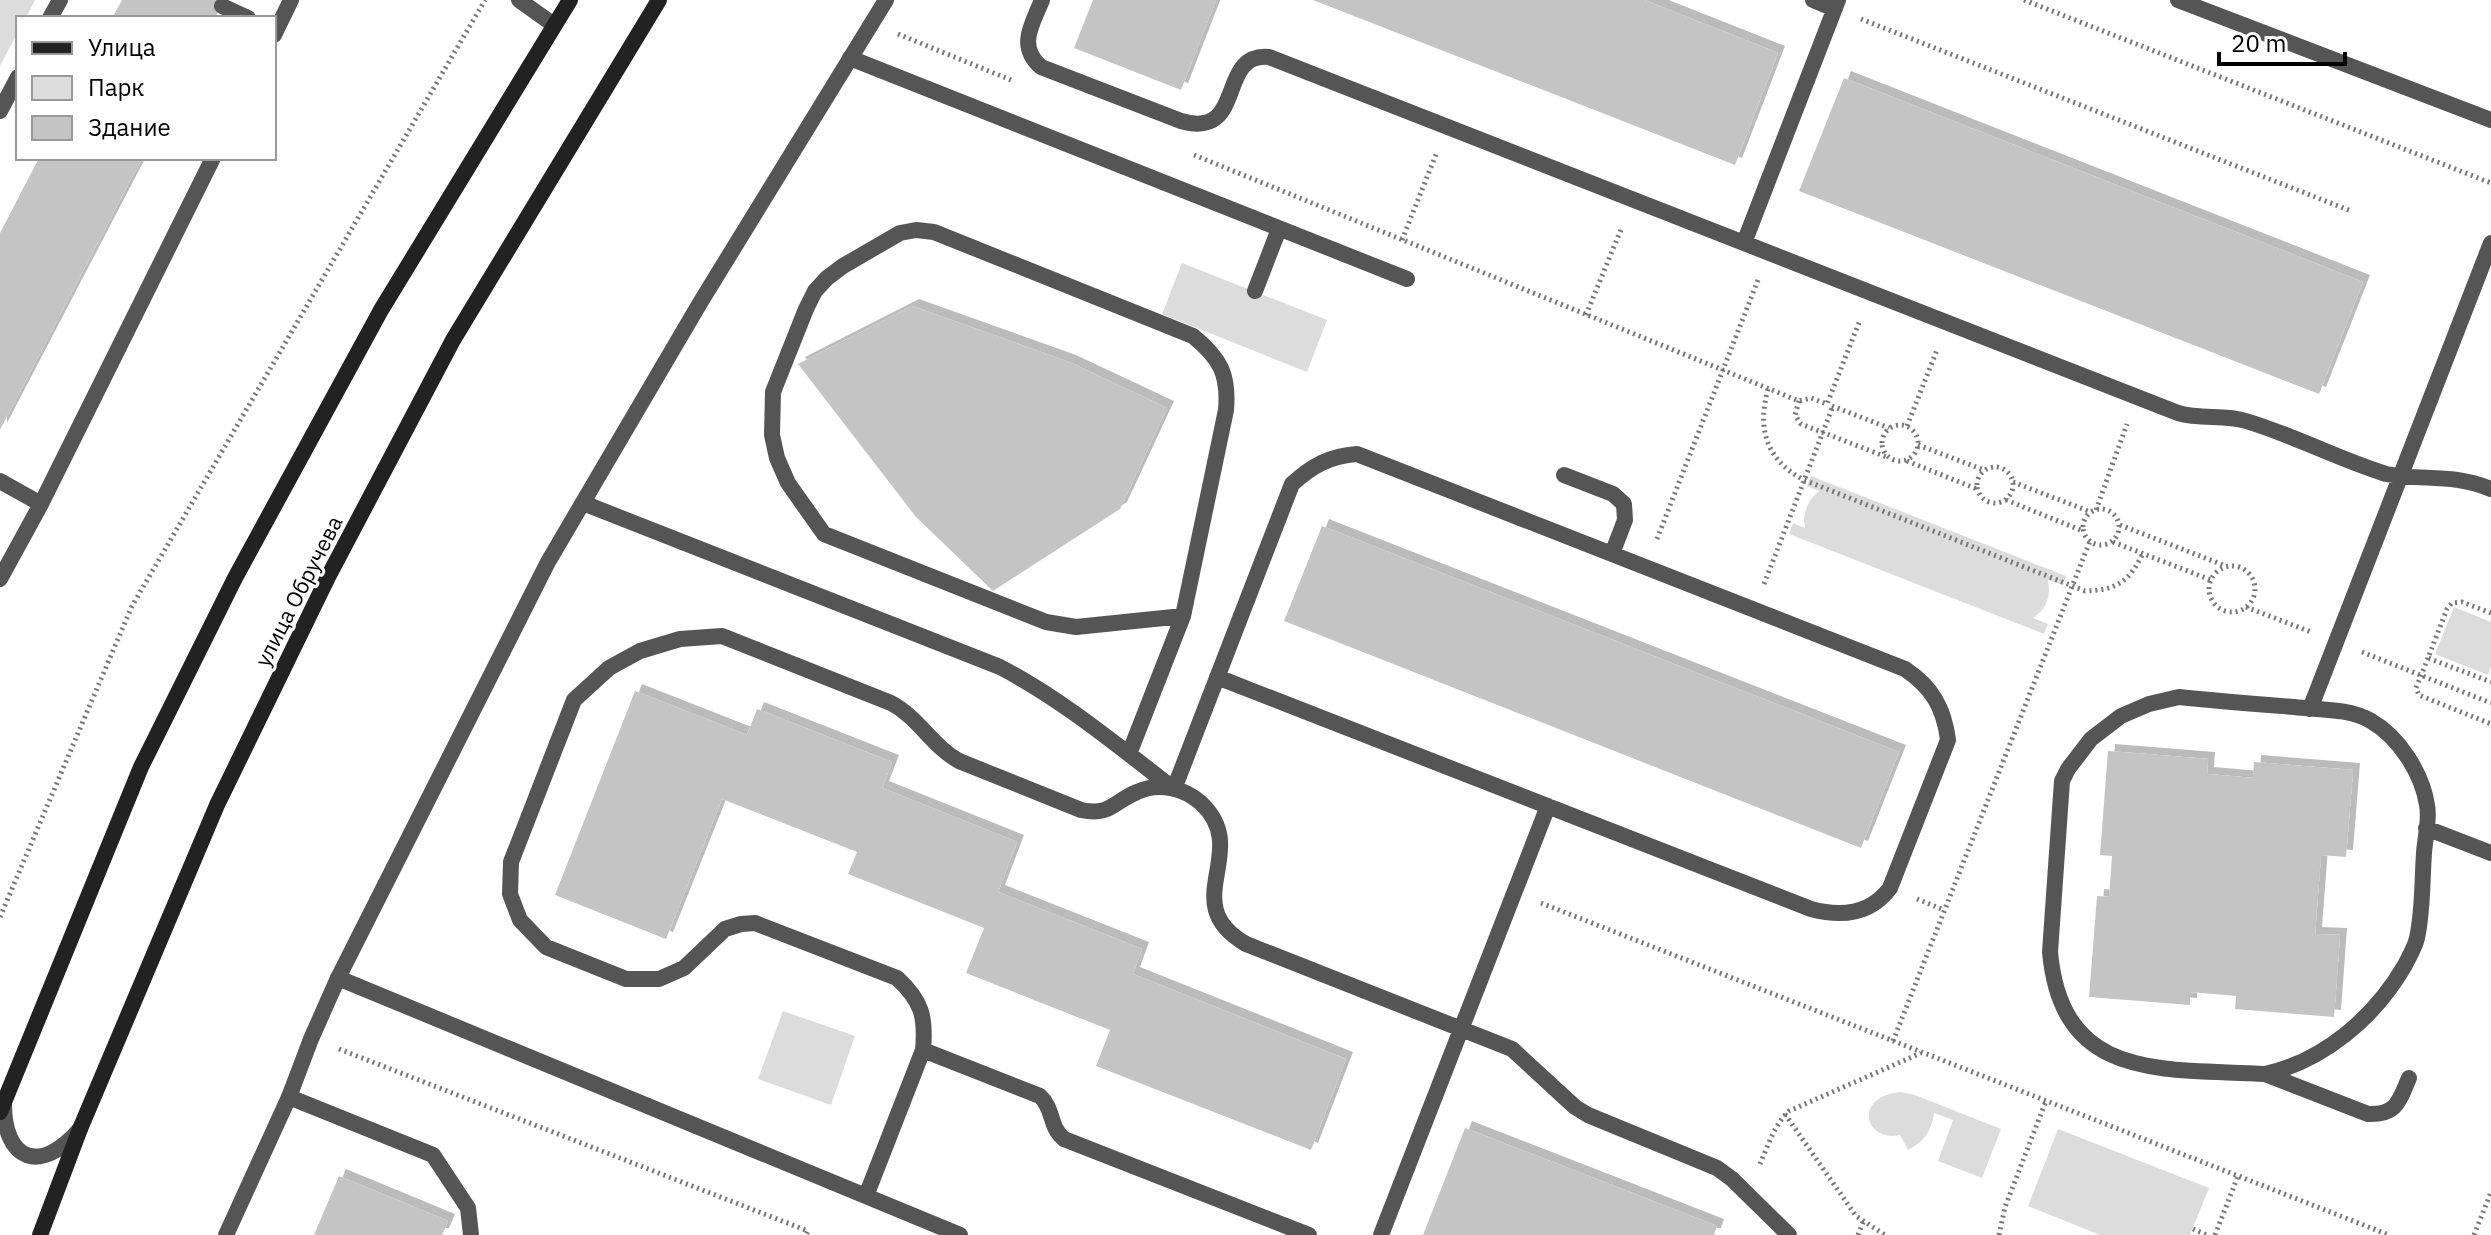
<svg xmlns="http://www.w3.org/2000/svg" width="2491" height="1235" viewBox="0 0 2491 1235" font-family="'IBM Plex Sans',sans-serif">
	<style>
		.green { fill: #dcdcdc }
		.building { fill: #c4c4c4; filter: url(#shadow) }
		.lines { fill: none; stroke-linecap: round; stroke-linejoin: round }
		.path { stroke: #777; stroke-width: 5; stroke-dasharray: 2 4; stroke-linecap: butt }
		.service { stroke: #555; stroke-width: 16 }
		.minor { stroke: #555; stroke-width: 16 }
		.secondary { stroke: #222; stroke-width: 16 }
		.labels { text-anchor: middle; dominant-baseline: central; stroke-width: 6; stroke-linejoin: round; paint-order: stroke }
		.street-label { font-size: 22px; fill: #000; stroke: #fff }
	</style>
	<defs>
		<filter id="shadow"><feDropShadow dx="7" dy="-7" stdDeviation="0" flood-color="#0004"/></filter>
	</defs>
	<rect width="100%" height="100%" fill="#fff"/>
	<path class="green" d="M0,0H35L26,18H18V32L0,66Z
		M1182,263L1327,320L1307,372L1162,314Z
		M1811,476L2066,576L2063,585L2048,580C2051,597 2047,608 2033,618L2048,624L2044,634L1789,534L1793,523L1805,528C1802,513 1808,500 1819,491L1807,486Z
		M2454,607L2491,622V666L2488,675L2435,654Z
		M783,1011L855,1036L831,1105L758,1079Z
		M1901,1092L1915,1095L2001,1129L1982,1178L1938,1161L1953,1120L1934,1113C1931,1132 1925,1141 1908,1150L1900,1135C1864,1142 1853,1096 1901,1092Z
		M2058,1129L2209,1188L2190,1235H2100L2028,1206Z"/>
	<path class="building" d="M122,0H225L215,18H112Z
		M1093,0H1216L1181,90L1074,48Z
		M1313,0H1644L1778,53L1735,165Z
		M1844,78L2363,282L2319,394L1799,191Z
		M39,158H142L0,430V233Z
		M912,306L1069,362L1167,408L1120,509L993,591L916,517L798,364Z
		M1322,526L1899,752L1861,848L1284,621Z
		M635,691L747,735L757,709L892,762L882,788L1017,842L998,892L1142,949L1133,974L1346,1059L1311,1150L1096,1066L1110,1030L966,973L984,928L848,874L857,852L722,799L666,939L555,895Z
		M2108,751L2208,759L2207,774L2253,778L2254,762L2353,770L2346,857L2321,855L2315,934L2340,935L2334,1017L2235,1009L2236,996L2190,992V1005L2089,997L2097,896L2109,897L2112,856L2100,855Z
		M1465,1128L1717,1226L1714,1235H1423Z
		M339,1176L448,1221L442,1235H314Z"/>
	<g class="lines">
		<path class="path" d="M2024,0L2491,183
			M1861,19L2351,211
			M898,34L1011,80
			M1194,155L1799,401L1811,398L1827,404L1860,320
			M1402,240L1437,152
			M1586,315L1622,227
			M1768,389C1757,429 1766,460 1804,480L2085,591C2117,590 2129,582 2143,553
			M1799,401L1795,415L1801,424L1889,458
			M1832,406L1889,428
			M1882 443a18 18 0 1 1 36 0a18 18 0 1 1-36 0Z
			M1907,426L1937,350
			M1918,445L1984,470
			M1907,461L1977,489
			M1977 485a18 18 0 1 1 36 0a18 18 0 1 1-36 0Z
			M2013,482L2091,512
			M2006,500L2083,531
			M2083 527a18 18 0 1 1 36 0a18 18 0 1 1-36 0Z
			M2096,510L2127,424
			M2120,525L2226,566
			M1657,539L1758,280
			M2113,542L2211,580
			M2209 589a23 23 0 1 1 46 0a23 23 0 1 1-46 0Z
			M1764,584L1833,406
			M2246,607L2311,632
			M2491,613L2462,602L2452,603L2447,609L2428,658L2491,682
			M2362,652L2491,703
			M2428,658L2416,688L2419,695L2491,724
			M1917,899L1944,910
			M1541,903L2389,1235
			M0,917L132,606L485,0
			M1893,1041L2090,541
			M339,1049L808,1231L806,1235
			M1785,1114L1856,1216L1885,1235
			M1760,1164C1768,1146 1774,1125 1789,1111L1921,1053
			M2193,1229L2207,1235
			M1858,1235L1863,1222
			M1999,1235L2005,1207L2046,1101
			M2215,1235L2238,1176
			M2474,1235L2491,1192"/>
		<path class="service" d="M519,0L554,25
			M1042,0C1032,25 1017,46 1041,67L1181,121C1247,140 1216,52 1269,57L2178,413C2201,420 2224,414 2246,421C2293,435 2338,459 2386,474C2425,481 2451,473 2491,489
			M1813,0L1834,9
			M222,6L248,18
			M50,18L60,0
			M274,35L291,0
			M850,58L1407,279
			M0,111L18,77
			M1744,243L1838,0
			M1255,291L1279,229
			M1564,475L1613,494L1624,504L1625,520L1612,554
			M0,481L41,504
			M583,503L1000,667C1063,700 1118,746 1174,789L1292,484C1312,466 1329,456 1357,454L1905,669C1932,687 1944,708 1948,740L1890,888C1870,915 1841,917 1811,909L1217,677
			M0,579L41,504L213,158
			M2179,697C2217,701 2256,704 2294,707C2319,710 2349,708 2371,721C2399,737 2422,773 2427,805C2430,819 2425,838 2424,853C2422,881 2423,911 2417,938C2415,947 2409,957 2405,965C2375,1017 2324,1061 2265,1074C2164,1068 2062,1083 2050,952L2062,781L2068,769L2091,739L2121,716L2149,704Z
			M2310,709L2491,243
			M1129,754L1183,616L1226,410C1229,374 1220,358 1193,336L934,232L916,230L900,233L843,266L827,278L815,291L806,309L773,392L772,435L777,458L788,483L824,534L1046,622L1076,627L1183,616
			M2426,828L2491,853
			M338,978L960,1235
			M923,1050C926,1017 922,1001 897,978L755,923L741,924L725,929L684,968L659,979H626L546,947L520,920L510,894L511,862L574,700L609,668L640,651L680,639L722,636L891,703C918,717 932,746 959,761L1081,810C1111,816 1113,802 1137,792C1159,782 1184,788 1201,803C1253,852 1175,903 1246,944L1512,1049L1575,1107L1588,1115L1717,1168L1732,1179L1789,1235
			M2265,1074L2368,1114C2397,1115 2399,1101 2409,1078
			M289,1097L433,1155L468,1208L471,1235
			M866,1196L923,1050L1040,1096C1054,1109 1049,1127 1064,1139L1309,1235
			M1381,1235L1548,806"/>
		<path class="minor" d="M2178,0L2491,120
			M4,1101C3,1162 41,1175 80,1129
			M226,1235L289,1097L311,1039L338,978L548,562L700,303L886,0"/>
		<path class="secondary" d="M0,1112L141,767L235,578L381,310L570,0
			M40,1235L80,1129L217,805L328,577L453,340L659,0"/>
	</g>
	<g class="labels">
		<g class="street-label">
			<text transform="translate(298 591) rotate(-63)">улица Обручева</text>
		</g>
	</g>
	<rect x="16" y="16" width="260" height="144" fill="#ffffff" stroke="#999999" stroke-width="2"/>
	<rect x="32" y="42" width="40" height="12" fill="#222222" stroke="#999999" stroke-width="2"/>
	<text x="88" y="56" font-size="24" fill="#000000">Улица</text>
	<rect x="32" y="76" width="40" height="24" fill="#dcdcdc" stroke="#999999" stroke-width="2"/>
	<text x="88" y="96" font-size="24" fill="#000000">Парк</text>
	<rect x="32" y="116" width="40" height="24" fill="#c4c4c4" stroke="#999999" stroke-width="2"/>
	<text x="88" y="136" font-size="24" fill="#000000">Здание</text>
	<path d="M2219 52v12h126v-12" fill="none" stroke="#000000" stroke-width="4"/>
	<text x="2231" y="52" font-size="24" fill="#000000" stroke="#ffffff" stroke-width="6" paint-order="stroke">20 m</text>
</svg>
